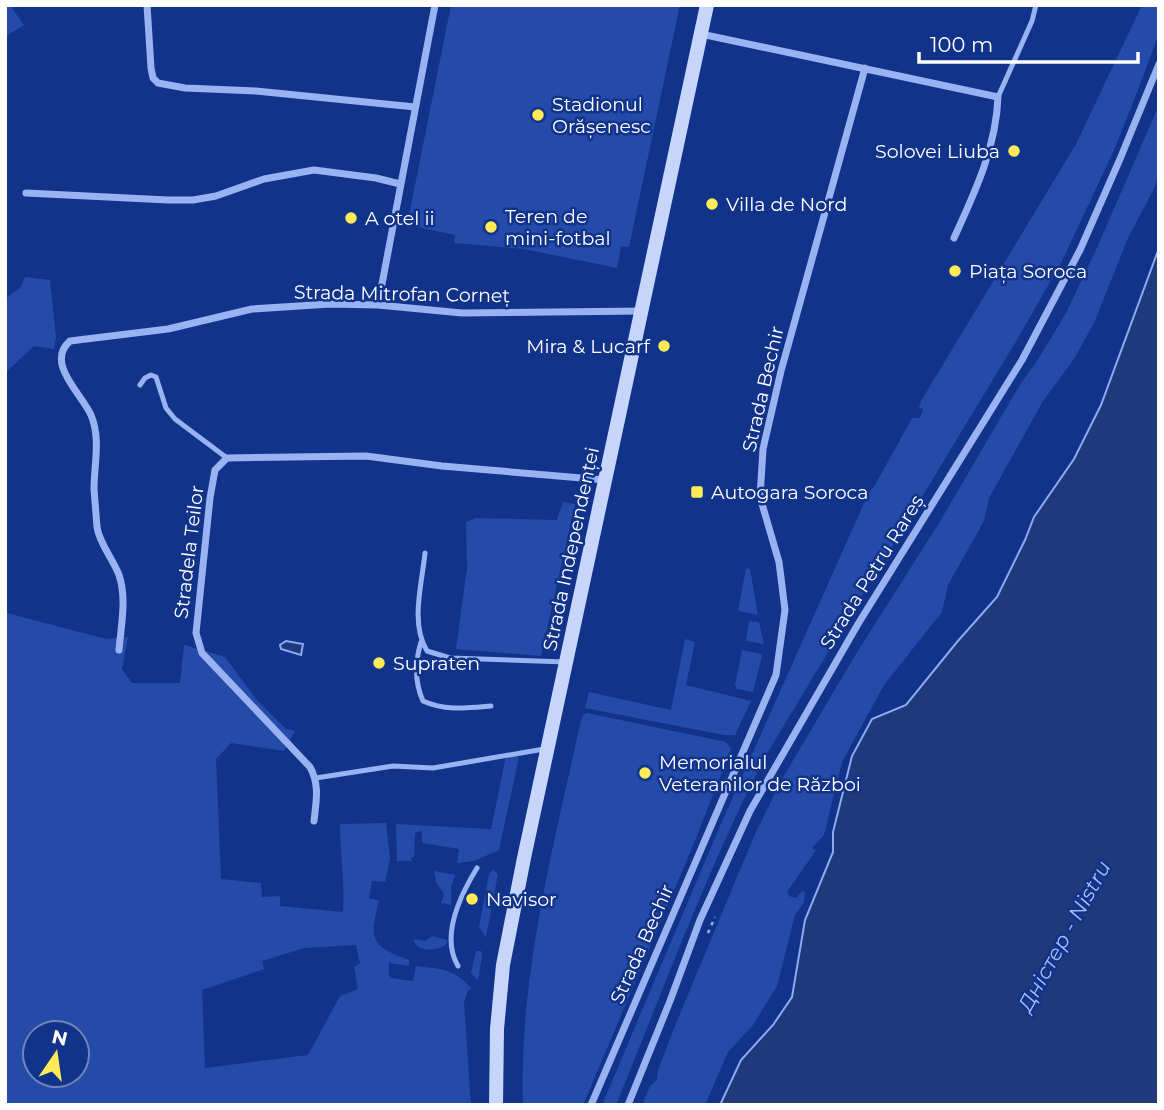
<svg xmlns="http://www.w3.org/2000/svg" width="1164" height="1110" viewBox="0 0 1164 1110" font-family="Montserrat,sans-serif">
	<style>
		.green { fill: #244ba9; fill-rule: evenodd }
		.water { fill: #20397a; stroke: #8aaaf4; stroke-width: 2 }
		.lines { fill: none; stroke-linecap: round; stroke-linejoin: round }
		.path { stroke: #99b2f1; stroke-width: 2.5; stroke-dasharray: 3.5 5; stroke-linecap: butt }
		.lane { stroke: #99b2f1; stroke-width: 5 }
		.street { stroke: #99b2f1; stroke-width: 7 }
		.secondary { stroke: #c7d5fb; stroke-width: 14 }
		.poi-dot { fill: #ffea58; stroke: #12338a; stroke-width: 2.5 }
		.labels { text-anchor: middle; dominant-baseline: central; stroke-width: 5; stroke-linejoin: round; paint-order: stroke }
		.poi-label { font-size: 19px; fill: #fff; stroke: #12338a; text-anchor: start }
		.street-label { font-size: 19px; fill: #fff; stroke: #12338a }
		.water-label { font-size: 21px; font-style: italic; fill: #a4bdf8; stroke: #12338a }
	</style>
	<rect width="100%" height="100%" fill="#12338a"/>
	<path class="green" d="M5,5H10L24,25L5,37Z
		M451,5H680L629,247L621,246L617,268L524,249L454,243L455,235L407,225Z
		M1142,5H1159V34L1136,95L1115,148L1062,261L1018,338L766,755C708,867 664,988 616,1105H602L720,826L869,492L875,485L912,418H920L923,409L919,408L921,401L1076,144Z
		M1159,105V175L1154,189L1128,238L1094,323L1074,359L1043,401L989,498L984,521L948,585L942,612L884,685L842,762L824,835L812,848L816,850L787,892L789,896L796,898L802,891L805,892L804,902L795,915L777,986L753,1025L728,1052L705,1105H642L650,1086L657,1080L658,1070L677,1021L755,834L782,779L856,654L939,523L1021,383L1037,361L1066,313L1096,250Z
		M25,277L50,280L56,338L54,349L34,346L5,373V299L21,287Z
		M563,502L575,504L541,656L456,649L467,568L466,522L476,518L557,520Z
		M746,568L750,569L758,615L738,611Z
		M5,599L7,613L106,639L128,637L122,669L132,683H180L184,645L225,657L256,699L286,729L295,731L284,751L231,743L216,759L221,879L261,883L262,897L280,896V906L343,912C345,883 340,854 340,824L386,823L390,859L385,882L372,881L369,898L379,901C369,940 371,946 409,960V966L389,963V975L391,978L413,981L416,966C442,969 453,968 472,989L468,990L464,1002L471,1105H5ZM356,945L360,963L354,967L358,989L340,996L308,1055L205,1068L202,990L264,969L262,961L304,948ZM35,1033H77V1075H35Z
		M749,621L759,622L764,644L746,641Z
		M685,639L695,642L686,685L751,701L735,735H724L585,708L589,692L671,710Z
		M742,650L761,654L762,656L753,692L737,689L735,685Z
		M587,713L726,742L731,749L692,848L583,1105H523C519,977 552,853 579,729L583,715Z
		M506,756L519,757L499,850L474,861L457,863L459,849L422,843V831L415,833L414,857L411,858L412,861H397L396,824L491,829Z
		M493,870L498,874L486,937L479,927L489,874Z
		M434,871L455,875L451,887V905L441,903L444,894L436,882Z
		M432,936L447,940L446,945C435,951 418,953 413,939L425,941Z
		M476,951H481L482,955L478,981L471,973Z"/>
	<path class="water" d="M1159,248V1105H720L741,1060L773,1025L792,997L805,920L833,852V832L852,756L872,719L906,705L957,642L997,597L1025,540L1034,517L1074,459L1101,405Z
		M286,641L303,644L301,655L281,649L280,645Z"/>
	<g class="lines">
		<path class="path" d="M708,933L715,917"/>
		<path class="lane" d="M998,97L1032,21L1036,5
			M140,385L145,378L151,375L156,377L166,408L175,419L227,458
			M425,553C422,584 410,623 427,651L450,658L566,662
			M421,642C415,662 414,681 423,701C445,711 467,708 491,706
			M316,778L393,766L433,768L544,749
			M458,966C440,936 461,894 477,868"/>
		<path class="street" d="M147,5L151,68L153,78L158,83L185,88L256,91L415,107
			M701,34L998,97C996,148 975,192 954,238
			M26,193L168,200H193L216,196L264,179L314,170L376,178L400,184
			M378,305L435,5
			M119,650C121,626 127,598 119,575C113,559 99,543 97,527C96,514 95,502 94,489C94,465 101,439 91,415C81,393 45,363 70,341L168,329L252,309L330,304L378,305L462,313L642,311
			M314,821C316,802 320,785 310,767L202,653L196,633L210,498L215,470L227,458L366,456L442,466L605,480
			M591,1105L776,675L785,610L779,562L760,497L763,449L781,371L865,68
			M628,1105L670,1001L700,920L750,811L858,624L1022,360L1080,250L1120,159L1159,64"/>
		<path class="secondary" d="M496,1105L497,1029L503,965L524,858L707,5"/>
	</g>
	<g class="poi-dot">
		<circle cx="538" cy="115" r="7"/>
		<circle cx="1014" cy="151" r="7"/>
		<circle cx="712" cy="204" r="7"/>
		<circle cx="351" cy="218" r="7"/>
		<circle cx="491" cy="227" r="7"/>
		<circle cx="955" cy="271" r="7"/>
		<circle cx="664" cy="346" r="7"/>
		<rect x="690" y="485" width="14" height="14" rx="3.5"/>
		<circle cx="379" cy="663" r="7"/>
		<circle cx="645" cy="773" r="7"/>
		<circle cx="472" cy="899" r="7"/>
	</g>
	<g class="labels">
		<g class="poi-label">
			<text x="552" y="104">Stadionul<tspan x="552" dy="22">Orășenesc</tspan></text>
			<text x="1000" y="151" text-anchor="end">Solovei Liuba</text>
			<text x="726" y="204">Villa de Nord</text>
			<text x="505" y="216">Teren de<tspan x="505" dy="22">mini-fotbal</tspan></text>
			<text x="365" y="218">A otel ii</text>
			<text x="969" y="271">Piața Soroca</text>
			<text x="650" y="346" text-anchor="end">Mira &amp; Lucarf</text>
			<text x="711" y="492">Autogara Soroca</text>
			<text x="393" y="663">Supraten</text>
			<text x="659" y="762">Memorialul<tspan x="659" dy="22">Veteranilor de Război</tspan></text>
			<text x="486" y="899">Navisor</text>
		</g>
		<g class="street-label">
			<text transform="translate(402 294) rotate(1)">Strada Mitrofan Corneț</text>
			<text transform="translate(763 389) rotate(-77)">Strada Bechir</text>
			<text transform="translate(571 549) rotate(-78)">Strada Independenței</text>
			<text transform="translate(189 552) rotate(-83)">Stradela Teilor</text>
			<text transform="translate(872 572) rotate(-58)">Strada Petru Rareș</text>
			<text transform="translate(642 944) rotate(-66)">Strada Bechir</text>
		</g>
		<g class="water-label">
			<text transform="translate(1064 936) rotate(-61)">Дністер - Nistru</text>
		</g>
	</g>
	<rect width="1164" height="1110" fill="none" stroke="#ffffff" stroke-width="14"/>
	<g transform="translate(56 1054) rotate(13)"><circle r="33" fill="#12338a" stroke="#7185b9" stroke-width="2"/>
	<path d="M0-5L12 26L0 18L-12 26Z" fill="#ffea58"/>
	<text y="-10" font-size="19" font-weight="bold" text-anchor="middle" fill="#ffffff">N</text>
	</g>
	<path d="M919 52v10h219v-10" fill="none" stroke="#ffffff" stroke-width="3.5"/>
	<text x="930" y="52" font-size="21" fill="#ffffff" stroke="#12338a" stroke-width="5" paint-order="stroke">100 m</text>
</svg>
